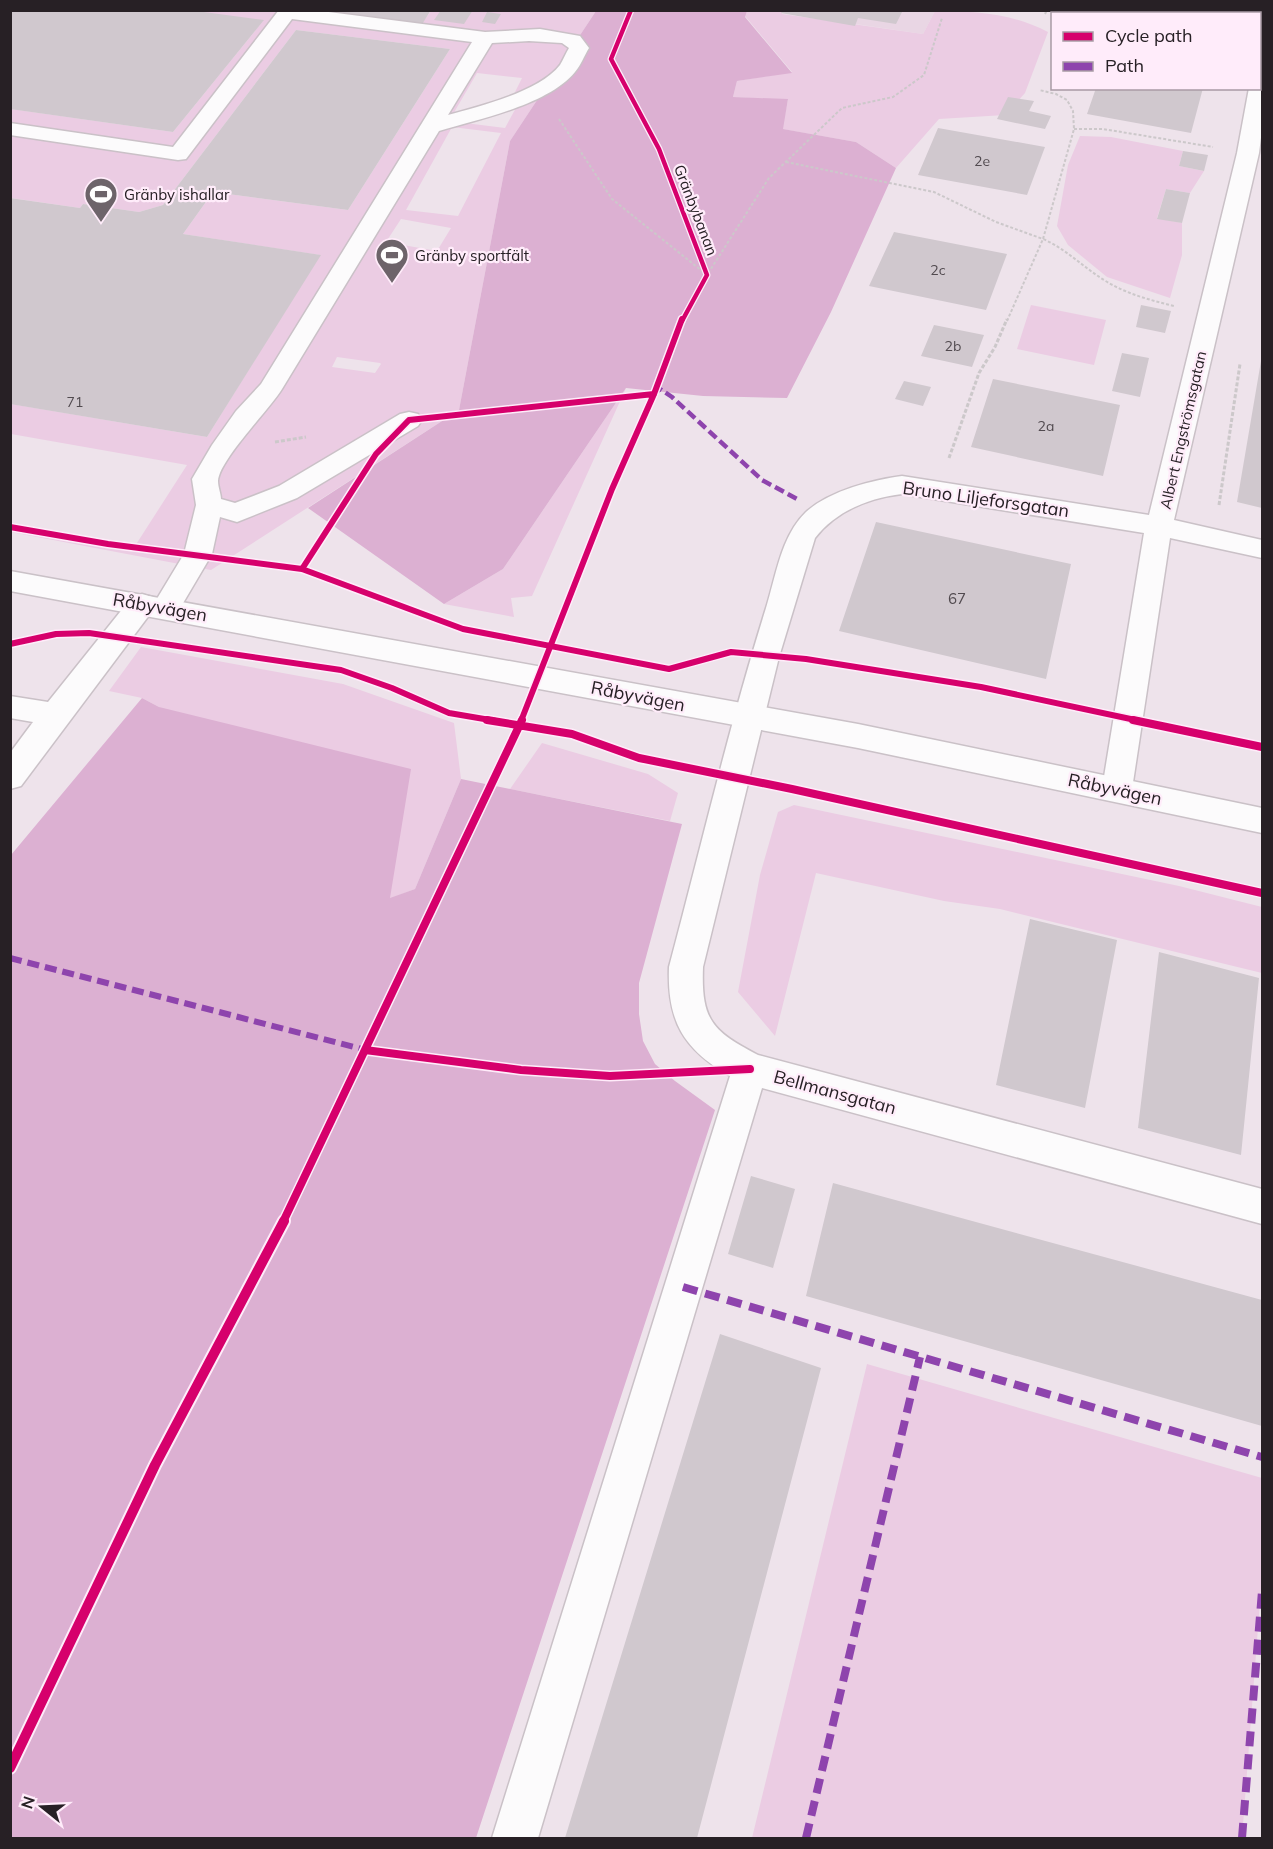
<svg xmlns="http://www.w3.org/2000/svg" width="1273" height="1849" viewBox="0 0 1273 1849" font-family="Mulish,sans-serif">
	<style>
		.built { fill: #e9d6e4 }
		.green { fill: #ebcce3; fill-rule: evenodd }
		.forest { fill: #dcb0d2 }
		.building { fill: #d0c8ce }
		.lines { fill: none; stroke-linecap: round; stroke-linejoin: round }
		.minor-casing { stroke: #cac1c7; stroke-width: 3 }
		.major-casing { stroke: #cac1c7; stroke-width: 3 }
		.path-far1 { stroke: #ccc8ca; stroke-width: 2; stroke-dasharray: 3 2; stroke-linecap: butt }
		.path { stroke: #ccc8ca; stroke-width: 3; stroke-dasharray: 4 2; stroke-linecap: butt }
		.minor { fill: #fcfbfc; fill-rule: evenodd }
		.major { fill: #fcfbfc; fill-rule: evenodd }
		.quiet-far2 { stroke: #8e44ad; stroke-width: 4.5; stroke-dasharray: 10 4.5; stroke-linecap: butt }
		.quiet-far1 { stroke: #8e44ad; stroke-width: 6; stroke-dasharray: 12 6; stroke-linecap: butt }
		.quiet { stroke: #8e44ad; stroke-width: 8; stroke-dasharray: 15 8; stroke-linecap: butt }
		.cycleway-far3-casing { stroke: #ffecfa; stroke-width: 7 }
		.cycleway-far2-casing { stroke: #ffecfa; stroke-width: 9 }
		.cycleway-far1-casing { stroke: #ffecfa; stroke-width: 11 }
		.cycleway-casing { stroke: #ffecfa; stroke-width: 14 }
		.cycleway-far3 { stroke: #d6006c; stroke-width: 4.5 }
		.cycleway-far2 { stroke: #d6006c; stroke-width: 6 }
		.cycleway-far1 { stroke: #d6006c; stroke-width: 8 }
		.cycleway { stroke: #d6006c; stroke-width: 10 }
		.labels { text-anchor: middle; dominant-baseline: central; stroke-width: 4.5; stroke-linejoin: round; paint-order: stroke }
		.far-number-label { font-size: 14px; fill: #514a4f }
		.far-poi-label { font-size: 15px; fill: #272025; stroke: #ffecfa; text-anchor: start }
		.far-street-label { font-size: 15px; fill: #272025; stroke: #ffecfa }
		.number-label { font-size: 15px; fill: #514a4f }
		.street-label { font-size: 18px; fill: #272025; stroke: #ffecfa }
	</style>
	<rect width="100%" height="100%" fill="#eee3eb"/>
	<path class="built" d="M783,10L935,11L923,34L781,13Z"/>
	<path class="green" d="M189,11H294L420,26L431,11H441L435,19L473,11H596L510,141L459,410L211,570L11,532V523L135,546L187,465L11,434V404L207,437L320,255L183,234L213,192L348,210L450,49L296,30L163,205L139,212L83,204L80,208L11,198V109L173,132L263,21ZM477,73L522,78L515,92L524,93L505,128L449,121ZM452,127L501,133L458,216L406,210ZM401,219L451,228L437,251L386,242ZM337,357L380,363L381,364L375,373L332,367Z
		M747,11H783L782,14L923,34L935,11C976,11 1011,13 1048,32L1025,93L1005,115L939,119L896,168L856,142L782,129L788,100L733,97L737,81L792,72L745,16Z
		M1080,136L1111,137L1183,151L1179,166L1204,171L1190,193L1166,189L1157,218L1182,223V255L1170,298L1107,277L1068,245L1057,226L1068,165Z
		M1031,305L1106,320L1094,365L1017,349Z
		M626,388L532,596L511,598L514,617L444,604L503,569Z
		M141,647L343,684L454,723L461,779L415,889L389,899L159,707L142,698L109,691Z
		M542,743L648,774L678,793L670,821L510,789Z
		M794,805L1179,886L1262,907V973L1000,909L944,901L816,873L775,1036L738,992L760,875L778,812Z
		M867,1364L1262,1478V1575L1242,1838H752Z"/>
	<path class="forest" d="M596,11H747L745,17L792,73L737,81L733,97L788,99L783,129L856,142L896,168L831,312L787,398L703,396L626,388L503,569L444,604L308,508L459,410L510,141Z
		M142,698L159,707L411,769L390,898L415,889L461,779L682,824L639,983V1014L643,1041L655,1064L675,1081L715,1110L476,1838H11V855Z"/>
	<path class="building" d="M10,10H189L264,20L173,132L10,109Z
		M306,10H431L421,26Z
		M441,10H473L464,24L434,20Z
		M783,10H903L896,24L858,18L855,26L781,13Z
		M1146,10H1218L1217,14H1145Z
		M487,12L501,14L495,24L482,22Z
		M296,30L450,49L348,210L213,192L183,234L321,255L207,437L10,404V198L80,208L83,204L139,212L163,205Z
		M1096,88H1203L1191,133L1087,114Z
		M1008,97L1034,101L1029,111L1051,116L1045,129L997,119Z
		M938,128L1045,147L1027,195L918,175Z
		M1183,151L1208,155L1204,171L1179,166Z
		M1166,189L1190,193L1182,223L1157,219Z
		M894,232L1007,254L986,310L869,286Z
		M1141,305L1171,311L1165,333L1136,327Z
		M934,325L984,335L972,367L921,356Z
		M1122,353L1149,358L1140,397L1112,391Z
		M1261,361H1262V508L1237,502Z
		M993,379L1120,405L1103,476L971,447Z
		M904,381L931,387L923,406L895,399Z
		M876,522L1071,564L1046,679L839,631Z
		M1030,919L1117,940L1085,1108L996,1085Z
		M1159,952L1259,978L1241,1155L1138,1128Z
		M751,1176L795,1189L773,1268L728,1254Z
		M833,1183L1262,1300V1426L806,1296Z
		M720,1334L821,1368L697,1838H565Z"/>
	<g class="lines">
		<defs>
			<path id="minor" d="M279,10H313L485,32L540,29L580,36L589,48C584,56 581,65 575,72C548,105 479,119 439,131L282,389C270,409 219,460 218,481C218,487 221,494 221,499L235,503L279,486L400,414L409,412L418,414L422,420L418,426L297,498L237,522L220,517L212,554L176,615L166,618L156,615L153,610L21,786L10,789V753L33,722L10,718V696L48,702L132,597L142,594L152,597L155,602L184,554L196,505L192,479L212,445L236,411L261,384L472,42L292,19L186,159L178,160L10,135V123L173,147ZM529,41L562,43L569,48C566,53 563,60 560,65C539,92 480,106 448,115L492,43Z
				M1262,67V130L1259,153L1174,520L1262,540V558L1170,538L1132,789L1128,798L1117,801L1106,798L1102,789L1144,533L902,494C869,498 836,511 815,538L779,657L703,967C701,1020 712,1031 758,1055L1262,1189V1224L762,1088L538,1838H492L730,1076C683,1049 667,1021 669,967C701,847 729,726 766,608C776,576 781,536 806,512C829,491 872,480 902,476L1149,515L1237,153L1249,88H1260V68Z"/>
			<path id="major" d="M10,571L858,724L1262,808V833L858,748L10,591Z"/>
		</defs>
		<use href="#minor" class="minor-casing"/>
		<use href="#major" class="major-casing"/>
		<path class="path-far1" d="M1045,14L1047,10
			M1257,14L1258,10
			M559,119L612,199L707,275L769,178L842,108L893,97L924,75L942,18
			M1074,129H1103L1213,147
			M786,162L934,192L996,222L1043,239L1074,129L1073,111L1067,100L1056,94L1039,90
			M1007,321L1043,239C1066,249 1083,267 1104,280C1126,294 1150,300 1174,306"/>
		<path class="path" d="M275,442L306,437
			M949,458L979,373L995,347L1007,319
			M1219,505L1240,364"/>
		<use href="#minor" class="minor"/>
		<use href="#major" class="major"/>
		<path class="quiet-far2" d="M654,394L660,389L672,397L762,480L797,499"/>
		<path class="quiet-far1" d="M10,958L370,1051"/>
		<path class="quiet" d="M683,1287L1262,1457
			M806,1838L920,1357
			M1242,1838L1262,1591"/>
		<defs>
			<path id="cycleway-far3" d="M631,10L611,59L659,149L707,275L682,321"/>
			<path id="cycleway-far2" d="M10,527L108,544L302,569L463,629L669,669L731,652L806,659L981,687L1140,721
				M302,569L376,454L409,420L654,394
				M10,644L56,634L89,633L341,670L392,688L449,713L496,721
				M521,721L612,489L654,394L682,319"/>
			<path id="cycleway-far1" d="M487,720L572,734L639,758L792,789L1262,893
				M1133,720L1262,747
				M365,1050L521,1070L610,1076L750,1069
				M283,1222L522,720"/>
			<path id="cycleway" d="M10,1768L155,1465L284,1221"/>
		</defs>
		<use href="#cycleway-far3" class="cycleway-far3-casing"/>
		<use href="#cycleway-far2" class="cycleway-far2-casing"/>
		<use href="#cycleway-far1" class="cycleway-far1-casing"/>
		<use href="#cycleway" class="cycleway-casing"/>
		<use href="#cycleway-far3" class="cycleway-far3"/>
		<use href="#cycleway-far2" class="cycleway-far2"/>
		<use href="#cycleway-far1" class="cycleway-far1"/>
		<use href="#cycleway" class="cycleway"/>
	</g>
	<defs>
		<symbol id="stadium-pin" viewBox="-11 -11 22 30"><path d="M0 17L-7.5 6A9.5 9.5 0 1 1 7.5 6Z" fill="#6d646a" stroke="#ffecfa"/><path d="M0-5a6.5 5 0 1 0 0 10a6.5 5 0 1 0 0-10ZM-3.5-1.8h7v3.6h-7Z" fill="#fff"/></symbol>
	</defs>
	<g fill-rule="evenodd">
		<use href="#stadium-pin" x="82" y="175" width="38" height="52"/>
		<use href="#stadium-pin" x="373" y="236" width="38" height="52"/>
	</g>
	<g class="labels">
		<g class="far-number-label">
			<text x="982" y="161">2e</text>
			<text x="938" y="270">2c</text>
			<text x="953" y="346">2b</text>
			<text x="75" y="402">71</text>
			<text x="1046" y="426">2a</text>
		</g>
		<g class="far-poi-label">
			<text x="124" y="194">Gränby ishallar</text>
			<text x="415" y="255">Gränby sportfält</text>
		</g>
		<g class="far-street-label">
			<text transform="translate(696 210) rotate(69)">Gränbybanan</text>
			<text transform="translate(1183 430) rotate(-77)">Albert Engströmsgatan</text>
		</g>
		<g class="number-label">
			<text x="957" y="598">67</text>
		</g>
		<g class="street-label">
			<text transform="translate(986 499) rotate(8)">Bruno Liljeforsgatan</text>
			<text transform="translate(160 607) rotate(10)">Råbyvägen</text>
			<text transform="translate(638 696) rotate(11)">Råbyvägen</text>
			<text transform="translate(1115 789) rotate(12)">Råbyvägen</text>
			<text transform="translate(835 1092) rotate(15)">Bellmansgatan</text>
		</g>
	</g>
	<rect width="1273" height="1849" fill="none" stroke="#272025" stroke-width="24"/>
	<rect x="1051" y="12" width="210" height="78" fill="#ffecfa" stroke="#a99aa5" stroke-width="1.5"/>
	<rect x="1063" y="32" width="30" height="9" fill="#d6006c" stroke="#a99aa5" stroke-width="1.5"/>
	<text x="1105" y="42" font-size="18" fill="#272025">Cycle path</text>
	<rect x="1063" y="62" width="30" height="9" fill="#8e44ad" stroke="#a99aa5" stroke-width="1.5"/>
	<text x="1105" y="72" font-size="18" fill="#272025">Path</text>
	<g transform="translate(42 1807) rotate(288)" stroke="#ffecfa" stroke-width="4.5" paint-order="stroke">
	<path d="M0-4.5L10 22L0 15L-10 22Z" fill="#272025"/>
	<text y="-9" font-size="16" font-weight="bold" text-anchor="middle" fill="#272025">N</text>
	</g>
</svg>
